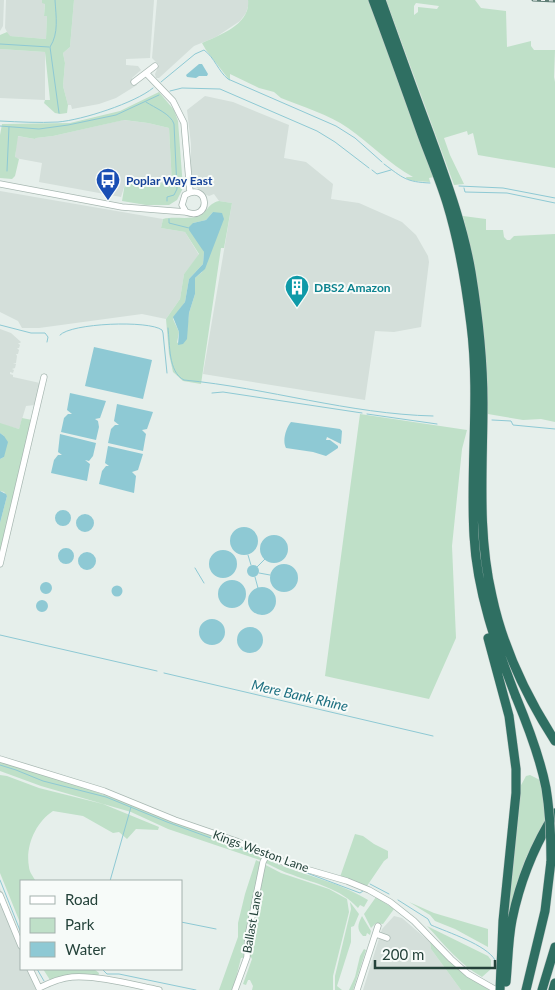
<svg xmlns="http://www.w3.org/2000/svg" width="555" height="990" viewBox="0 0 555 990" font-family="Lato,sans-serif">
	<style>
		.built { fill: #d4dfda }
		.green { fill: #bfe0c8; fill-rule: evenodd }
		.water { fill: #8ec9d4 }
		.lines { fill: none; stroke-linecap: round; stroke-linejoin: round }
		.stream { stroke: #8ec9d4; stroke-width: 1 }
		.minor-casing { stroke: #a8b8b2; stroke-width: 7 }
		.highway-casing { stroke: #c2cac8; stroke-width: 10 }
		.minor { stroke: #fff; stroke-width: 5.5 }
		.highway { stroke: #2f6f62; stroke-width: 9 }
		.rail-casing { stroke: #5f7d75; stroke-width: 3 }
		.rail { stroke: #f7fbf9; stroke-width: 1; stroke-dasharray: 4; stroke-linecap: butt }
		.highway-bridge-casing { stroke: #c2cac8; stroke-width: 10; stroke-linecap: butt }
		.highway-bridge { stroke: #2f6f62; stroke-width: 9 }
		.labels { text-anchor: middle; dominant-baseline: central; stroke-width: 4; stroke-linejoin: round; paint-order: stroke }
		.transit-label { font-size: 12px; font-weight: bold; fill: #164399; stroke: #f7fbf9; text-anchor: start }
		.culture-label { font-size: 12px; font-weight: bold; fill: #0d838f; stroke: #f7fbf9; text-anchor: start }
		.street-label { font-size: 12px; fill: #24423a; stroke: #f7fbf9 }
		.water-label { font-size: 14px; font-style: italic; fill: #1c6f80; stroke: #f7fbf9 }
	</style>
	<rect width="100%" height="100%" fill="#e6efeb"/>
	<path class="built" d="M0,0H4L3,26L0,31Z
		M6,0H42V3H45L44,15L47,16L46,39L9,36L5,28Z
		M74,0H154L150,58L126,59V65L138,66L141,70L132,78L137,85L116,98L99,104L72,109L71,105H68L63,86L65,63L63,53L70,47Z
		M157,0H248L249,3L246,13L240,21L216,37L194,46L159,78H156L155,74L159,65L152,58Z
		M0,49L45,52V100L0,98Z
		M205,96L233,102L289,125L284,158L306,162L333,184L331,199L359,203L402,222L416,235L428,256L429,262L421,327L394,332L375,331L365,400L203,374L232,203L219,201L214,194L209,196L202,193L196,187L191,179V144L187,110Z
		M123,120L148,123L169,128L172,185L127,178L121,197L39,182L42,163L15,158L17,136L35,139L36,138L53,136Z
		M0,191L163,219L161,228L185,232L199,255L184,274L180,299L166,319L142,314L39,328H22L18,321L0,312Z
		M0,329L11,333L21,342L20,343H18L20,345L19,348H17L19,350L18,354H16L17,356L16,363H13L16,364L15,368L12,369L14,370L13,373L10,372V374L13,375V377L40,383L35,405L26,406L19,429L0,424Z
		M0,888L21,942V969H32L43,990H0Z
		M394,916L402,918L430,942L431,949L461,990H363L382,929Z"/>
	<path class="green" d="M42,0H74L70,47L63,53L65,63L63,86L68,105L67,113L60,114L55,113L44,103L45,100H50L45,52L0,49V35L7,32L10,36L46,39L47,16H44L45,4L42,3Z
		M248,0H369L434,177L429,178L430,182L414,181L407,179L406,177H413C389,164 370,143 348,128C328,114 303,107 281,98L274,92L259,88L230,74V81L206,50L202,43C220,35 251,24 248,0Z
		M386,0H475L481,8L506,11L507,47L531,41V46L534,50H555L554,77L555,82V168L478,155L473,133L468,135L467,131L444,138L450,155L464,184L454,185ZM416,3L439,6L437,9L418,7V12L414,15V6Z
		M159,92L174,110L178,121L183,188L177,200L169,205H146L122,201L126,177L172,185L169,128L148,123L124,120L53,136L36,138L35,139L18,136L15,157L19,159L15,176L12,179L0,178V135L2,124L70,123L120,111Z
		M219,201L232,203L224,248H221L201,384L183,381L173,372L169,354L166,319L180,299L184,274L199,254L185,232L161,228L163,219C174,216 188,220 199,216C208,212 207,204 219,201ZM213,212L202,272L195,278V294L189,313L186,339L177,343L179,332L173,319L185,302L189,279L203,264L204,252L193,223L206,220Z
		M463,216L486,219V230H503L504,237L507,240H510L514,236L555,234V422L541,419L523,420L488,414C487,344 480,284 463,216Z
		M360,414L467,430L462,449L452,546L456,638L429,699L325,676Z
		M22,418L32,420L0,551V523L7,496L4,492L0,491V459L4,457V436L0,433V423L19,429Z
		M0,761L88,789L234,842L265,856L263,861L168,829L131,812L41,786L0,771Z
		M0,775L7,776L39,788L103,804L159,827L158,830L136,829L127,839L119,832L113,833L83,816L53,811C36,822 25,846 29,867C29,871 33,877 36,881H21V925L0,873Z
		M530,775L540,780L546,818L525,860L515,889L508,921H506L520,787L526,776Z
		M355,834L363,836L374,844L388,851V858L384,861L367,886L340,877Z
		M266,859C299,875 336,880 368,900L364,907L360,905L358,908C340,888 316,884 293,875C283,872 274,867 264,862Z
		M256,860L281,873L329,889L347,899L349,912L333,976V990H252L253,986L250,980H248L246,985L243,984L252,959L251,957L241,958L233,990H219L238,937V923L245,894Z
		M376,897L394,909L383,924L376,923L371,928L364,914Z
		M350,902L359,914L354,926L351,927V942L337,986L342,990H335V976L351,909Z
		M409,902L434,913L488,929V947L455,929L435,921L430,915Z
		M362,916L371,931L370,935L367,933L366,936H363C356,929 358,924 362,916Z
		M427,926L488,956L491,960V969L482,977C460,965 444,944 427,926Z
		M430,942H432L465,974L489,990H461L431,949Z
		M364,949L366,950L353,990H349L355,977L360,956Z
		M43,969H94L99,973L98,977H61L50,980Z"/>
	<path class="water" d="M199,64H202L208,74L207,76H199L196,78L187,77L186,75Z
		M213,212L222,213L224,219L205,269L195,278V294L189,313L187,339L183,344L178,345L179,332L173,317L185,302L189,279L203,264L204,252L189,230V227L193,223L206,220Z
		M94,347L152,360L143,399L85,386Z
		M70,393L106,401L100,418L95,419L98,421L99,427L96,440L61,432L64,418L68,414H72L67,410Z
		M117,404L153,412L147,429L142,430L146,434L143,451L108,443L111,429L115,425H119L114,421Z
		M291,422L340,429L342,431L341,444L327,437L326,440H330L338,446V448L326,456L313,452L286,448C282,441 286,428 291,422Z
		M0,433L4,436L8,442L4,457L0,459Z
		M60,434L96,443L93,456L89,461L85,460L90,464L87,481L51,473L54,460L58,455H62L58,452Z
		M108,446L143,454L138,470L132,472L136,476L134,493L99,484L102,471L106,466H109L105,463Z
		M0,491L6,494L7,496L0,523Z
		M55 518a8 8 0 1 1 16 0a8 8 0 1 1-16 0Z
		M76 523a9 9 0 1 1 18 0a9 9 0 1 1-18 0Z
		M230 541a14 14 0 1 1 28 0a14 14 0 1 1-28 0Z
		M260 549a14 14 0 1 1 28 0a14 14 0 1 1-28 0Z
		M58 556a8 8 0 1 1 16 0a8 8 0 1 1-16 0Z
		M209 564a14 14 0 1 1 28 0a14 14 0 1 1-28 0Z
		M78 561a9 9 0 1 1 18 0a9 9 0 1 1-18 0Z
		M270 578a14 14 0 1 1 28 0a14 14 0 1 1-28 0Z
		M247 571a6 6 0 1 1 12 0a6 6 0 1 1-12 0Z
		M218 594a14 14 0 1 1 28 0a14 14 0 1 1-28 0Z
		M40 588a6 6 0 1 1 12 0a6 6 0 1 1-12 0Z
		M111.5 591a5.5 5.5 0 1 1 11 0a5.5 5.5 0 1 1-11 0Z
		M248 601a14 14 0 1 1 28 0a14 14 0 1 1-28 0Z
		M36 606a6 6 0 1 1 12 0a6 6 0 1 1-12 0Z
		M199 632a13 13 0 1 1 26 0a13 13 0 1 1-26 0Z
		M237 640a13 13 0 1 1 26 0a13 13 0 1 1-26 0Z"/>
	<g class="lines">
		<path class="stream" d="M55,0C56,17 59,33 50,47L59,113
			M0,44L49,47
			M161,82L195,54L204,50C215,58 218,71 228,79L336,126L355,138L382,162
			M170,91L182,88L220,89L317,131L335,142L369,168
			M146,102C155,108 171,114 174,124L177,189L174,195L167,197V201
			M0,121C19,122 39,123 58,122C82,120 135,103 153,88
			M0,126L39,129L68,125L116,115L159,95
			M384,164C403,178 406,182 430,183
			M372,170L377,174L391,170
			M7,171L9,127
			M459,186L503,188L555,198
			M464,188L465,192L507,193L555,203
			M169,219V223L189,228
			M0,325L31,333H45L48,337L47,342
			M168,328C170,344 168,372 184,380C268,388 349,414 433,416
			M60,335C71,323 149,320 162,330L163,333L167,373
			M212,393L223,392L362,413
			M367,414L437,424
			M492,420L511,421L513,425L555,429
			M248,555L251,565
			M257,567L265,559
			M195,568L204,583
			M259,573L270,575
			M255,577L258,588
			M0,635L157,671
			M164,673L433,736
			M0,765L16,770L43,781L106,797L167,822L263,857
			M267,858L360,893L363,891
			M0,880L21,933
			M110,881L131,807
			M370,884L389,894
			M398,900L428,919L431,925C447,932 487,945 495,960
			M181,922L216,929
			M37,969L44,981
			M102,969L107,974H119L196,990"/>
		<defs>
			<path id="minor" d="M146,73L173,101L184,123L190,192
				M134,82L155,66
				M0,184L122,207L186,212C212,222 209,181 185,195L182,205L186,212
				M0,564L44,377
				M0,759L104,791L175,820L236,841L285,863L347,881L369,890L390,902L414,921L451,959L468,974L496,990
				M0,895L21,946
				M376,934L387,938
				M30,969L39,988C49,983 60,978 72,977C97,975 134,985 159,990
				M235,990L247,957L248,936L263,862L267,854
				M357,990L378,926"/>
			<path id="highway" d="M373,0C390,45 406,90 422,135C430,157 440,180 447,203C459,242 466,284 471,325C480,395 470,466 474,536C477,592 496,645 516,697
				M381,0C397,45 413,90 430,135C446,180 463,225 471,272C478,315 483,359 483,403C483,468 477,532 492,596C503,648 526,696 555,741
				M488,638L509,716L516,769V793L503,921L500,990
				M506,982C508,962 508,940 512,920C520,881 534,846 555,813
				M526,990L545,911L551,861
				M542,990L555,947
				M553,990L555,983"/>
		</defs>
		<use href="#minor" class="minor-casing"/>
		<use href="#highway" class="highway-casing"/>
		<use href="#minor" class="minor"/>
		<use href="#highway" class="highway"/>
		<defs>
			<path id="rail" d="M533,0L555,1"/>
		</defs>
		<use href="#rail" class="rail-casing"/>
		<use href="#rail" class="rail"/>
		<defs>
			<path id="highway-bridge" d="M516,697C528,726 540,757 546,788C550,812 551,837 551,861"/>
		</defs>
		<use href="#highway-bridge" class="highway-bridge-casing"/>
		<use href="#highway-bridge" class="highway-bridge"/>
	</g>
	<defs>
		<symbol id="bus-pin" viewBox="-11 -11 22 30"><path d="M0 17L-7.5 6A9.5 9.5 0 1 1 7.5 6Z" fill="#1a4fb4" stroke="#f7fbf9"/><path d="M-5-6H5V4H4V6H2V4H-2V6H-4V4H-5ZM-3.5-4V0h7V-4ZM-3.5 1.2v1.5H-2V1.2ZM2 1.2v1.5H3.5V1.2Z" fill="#fff"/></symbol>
		<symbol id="building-pin" viewBox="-11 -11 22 30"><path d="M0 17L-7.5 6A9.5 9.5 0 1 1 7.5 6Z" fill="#0f9aa8" stroke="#f7fbf9"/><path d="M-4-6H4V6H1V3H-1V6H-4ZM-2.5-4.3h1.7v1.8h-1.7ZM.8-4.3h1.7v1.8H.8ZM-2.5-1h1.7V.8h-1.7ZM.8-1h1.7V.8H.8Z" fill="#fff"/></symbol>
	</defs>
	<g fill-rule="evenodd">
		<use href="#bus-pin" x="94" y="166" width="28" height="38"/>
		<use href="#building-pin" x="283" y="273" width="28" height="38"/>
	</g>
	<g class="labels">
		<g class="transit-label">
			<text x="126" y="180">Poplar Way East</text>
		</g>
		<g class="culture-label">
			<text x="314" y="287">DBS2 Amazon</text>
		</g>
		<g class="street-label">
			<text transform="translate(261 851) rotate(20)">Kings Weston Lane</text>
			<text transform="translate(252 922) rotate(-80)">Ballast Lane</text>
		</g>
		<g class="water-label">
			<text transform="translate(300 695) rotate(13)">Mere Bank Rhine</text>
		</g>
	</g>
	<rect x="20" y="880" width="162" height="90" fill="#f7fbf9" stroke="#a3b1ad"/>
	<rect x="30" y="896" width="25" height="8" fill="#ffffff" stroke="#a3b1ad"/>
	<text x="65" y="905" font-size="15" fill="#24423a">Road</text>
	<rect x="30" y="918" width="25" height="15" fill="#bfe0c8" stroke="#a3b1ad"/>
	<text x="65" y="930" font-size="15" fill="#24423a">Park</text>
	<rect x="30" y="942" width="25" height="15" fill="#8ec9d4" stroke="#a3b1ad"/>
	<text x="65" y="955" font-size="15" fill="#24423a">Water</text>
	<path d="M375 960v8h120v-8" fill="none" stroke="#24423a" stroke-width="2.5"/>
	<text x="382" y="960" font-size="15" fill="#24423a" stroke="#f7fbf9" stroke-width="4" paint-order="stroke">200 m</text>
</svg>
